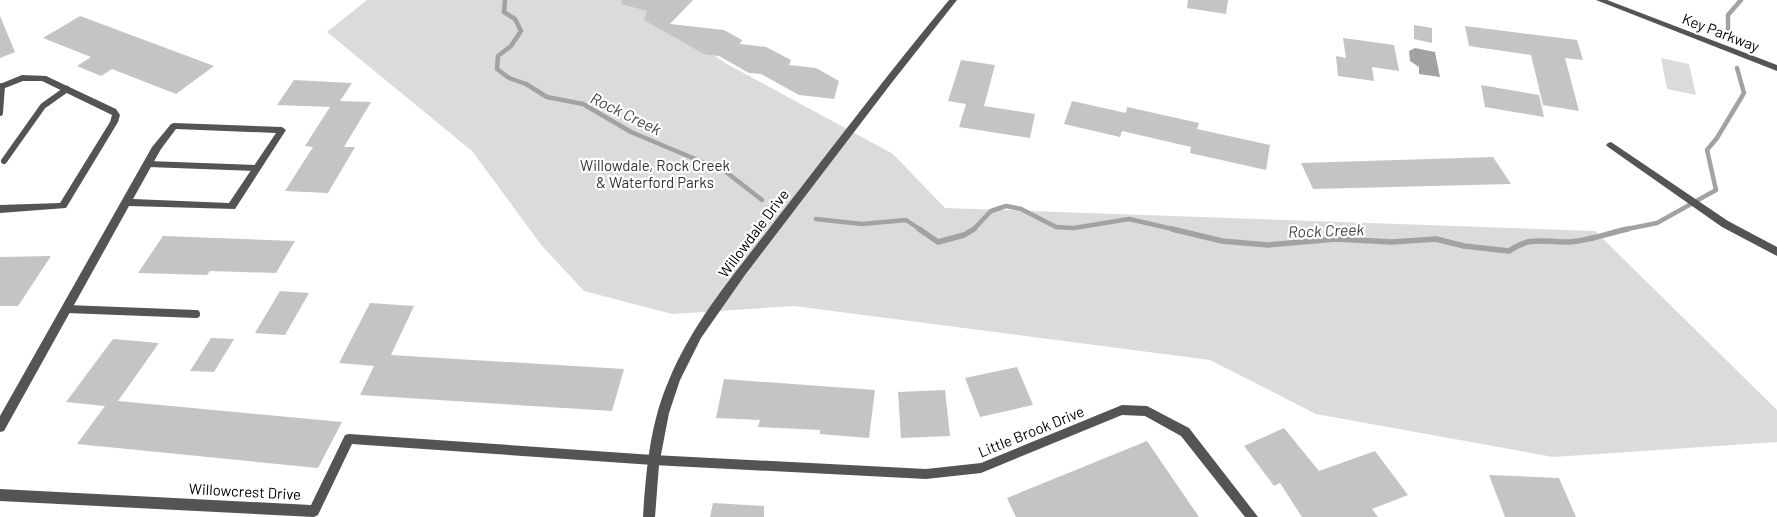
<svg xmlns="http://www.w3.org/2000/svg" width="1777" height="517" viewBox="0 0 1777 517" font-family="Barlow,sans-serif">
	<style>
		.green { fill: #dbdbdb }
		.water { fill: #a2a2a2 }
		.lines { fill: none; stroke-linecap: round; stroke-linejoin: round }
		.stream-far1 { stroke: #a2a2a2; stroke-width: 4.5 }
		.stream { stroke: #a2a2a2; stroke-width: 5.5 }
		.building { fill: #c4c4c4 }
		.service-far1 { stroke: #545454; stroke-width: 6 }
		.service { stroke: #545454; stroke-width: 8 }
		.minor { fill: #545454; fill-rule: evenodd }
		.tertiary { fill: #545454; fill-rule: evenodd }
		.labels { text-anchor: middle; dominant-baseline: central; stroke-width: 4.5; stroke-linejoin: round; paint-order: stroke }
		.street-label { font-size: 15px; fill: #000; stroke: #fff }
		.park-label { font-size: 15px; fill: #323232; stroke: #fff }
		.water-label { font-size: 16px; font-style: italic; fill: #434343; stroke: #fff }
	</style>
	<rect width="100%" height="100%" fill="#fff"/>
	<path class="green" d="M367,0H629L727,64L893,154L945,208L1595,231L1777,410V442L1553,457L1316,414L1210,360L794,306L672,314L584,291L542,246L472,151L327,32Z
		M1661,58L1689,64L1696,95L1667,89Z"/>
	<path class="water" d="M1415,48L1435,52L1440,77L1419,74V67L1410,61L1409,51Z"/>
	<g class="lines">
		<path class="stream-far1" d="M505,0L504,12L515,19L521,31L511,46L498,56L497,69L509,78L526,84L547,97L583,104L631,132L726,172L762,200
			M1728,32V15L1741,0
			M816,219L862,224L906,220L921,230
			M973,230L991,211L1006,206L1021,209L1056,227L1074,228L1129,219L1177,230
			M1622,230L1657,223L1716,190L1707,150L1717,138L1744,93L1737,68"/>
		<path class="stream" d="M919,229L938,242L964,235L974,229
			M1172,229L1222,241L1268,245L1336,239L1392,242L1436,239L1464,246L1509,251C1530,236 1543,242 1566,242C1586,242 1608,233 1628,229"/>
	</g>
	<path class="building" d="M622,0H693L670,24L724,30L742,40L740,44L766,47L791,60L789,65L816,68L839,81L834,99L799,95L761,74L749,73L719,56L704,54L644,20L647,11L621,4Z
		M1188,0H1228L1226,14L1187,8Z
		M0,16L15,52L0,58Z
		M80,16L214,66L176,94L112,69L101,76L77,66L91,57L43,38Z
		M1414,25L1432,28V43L1414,39Z
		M1465,26L1577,40L1583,60L1565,58L1579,111L1543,105L1531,55L1469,46Z
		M1343,38L1394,45L1399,71L1372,67L1374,81L1338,76L1336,56L1346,58Z
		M961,60L995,65L984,106L1035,114L1030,138L959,127L966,104L948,101Z
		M294,80L352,83L340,101L371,102L344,147H355L328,193L285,191L313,147L305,146L330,107L277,105Z
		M1481,85L1539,95L1544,117L1485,107Z
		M1072,101L1126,113L1127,107L1199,123L1197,129L1270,145L1266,170L1190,153L1191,147L1122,131L1120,137L1064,124Z
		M1493,157L1511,184L1313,189L1301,163Z
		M163,236L295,241L276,273L210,271L207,275L138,273Z
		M51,256L18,306H0V257Z
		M280,291L309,293L285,335L255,333Z
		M370,303L414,306L391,355L624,369L612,411L360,395L374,366L339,363Z
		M211,338L234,339L214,372L190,371Z
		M113,339L159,343L118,401L342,422L318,468L77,444L105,406L66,402Z
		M1017,367L1033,405L980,417L965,378Z
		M724,379L875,390L869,438L820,434V430L758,427L760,420L716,418Z
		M945,390L950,436L901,438L898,392Z
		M1284,428L1319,471L1375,451L1408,495L1372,509L1378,517H1302L1280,483L1274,486L1244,446Z
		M1147,441L1199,517H1016L1007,498Z
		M1489,475L1559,478L1576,517H1505Z
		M713,503L764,506V517H710Z"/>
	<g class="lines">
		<path class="service-far1" d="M0,113L2,86
			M4,161L43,106L67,89
			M148,164L257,168"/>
		<path class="service" d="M67,309L196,314"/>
		<path class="minor" d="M22,75L46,76L116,109L120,115L118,122L66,208L0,213V205L60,203L110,122L112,115L42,81H23L0,90V84Z
			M174,123L282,127L286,130L235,209L129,206L4,431L0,432V416L152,147L171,124ZM176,129L276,133L229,203L133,199L161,149Z
			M1611,142L1728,221L1777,247V256L1722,227L1608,147L1606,145L1608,143Z
			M1122,405L1147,406L1189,428L1258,517H1245L1181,436L1145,416L1122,415L981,473L926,479L653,465L352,444L318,515L314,517L0,501V489L311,505L345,435L349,434L653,455L926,469L981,463Z"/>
		<path class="tertiary" d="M949,0H957L893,81L745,275L701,338L680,380L669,413L659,465L655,517H643C646,471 650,423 669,380C694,319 739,269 778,217C835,144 890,71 949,0Z
			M1596,0H1607L1777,65V71Z"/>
	</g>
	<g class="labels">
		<g class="street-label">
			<text transform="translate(1721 32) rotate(21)">Key Parkway</text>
			<text transform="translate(753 233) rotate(-53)">Willowdale Drive</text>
			<text transform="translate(1031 431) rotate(-22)">Little Brook Drive</text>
			<text transform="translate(245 491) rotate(3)">Willowcrest Drive</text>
		</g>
		<g class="park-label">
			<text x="655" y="165">Willowdale, Rock Creek<tspan x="655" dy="17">&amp; Waterford Parks</tspan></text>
		</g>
		<g class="water-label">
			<text transform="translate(626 113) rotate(26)">Rock Creek</text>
			<text transform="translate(1326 230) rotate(-2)">Rock Creek</text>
		</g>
	</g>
</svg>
